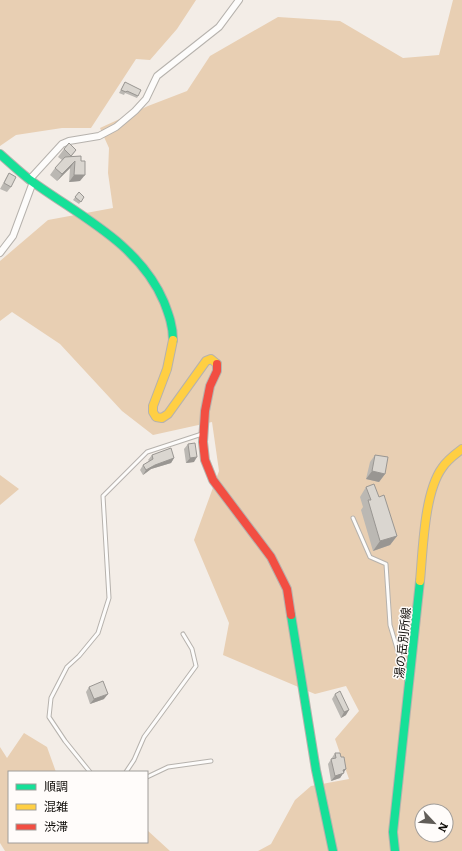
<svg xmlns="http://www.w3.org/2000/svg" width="462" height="851" viewBox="0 0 462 851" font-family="Literata,'Noto Sans JP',serif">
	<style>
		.green { fill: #e8cfb3; fill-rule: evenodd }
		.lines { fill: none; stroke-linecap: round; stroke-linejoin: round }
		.lane-casing { stroke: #b6b2ad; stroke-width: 5 }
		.street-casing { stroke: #b6b2ad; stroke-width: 8 }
		.fast-casing { stroke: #b6b2ad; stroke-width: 10 }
		.slow-casing { stroke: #b6b2ad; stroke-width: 10 }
		.jam-casing { stroke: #b6b2ad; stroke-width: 10 }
		.lane { stroke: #fdfcfb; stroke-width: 3 }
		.street { stroke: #fdfcfb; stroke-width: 6 }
		.fast { stroke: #16e098; stroke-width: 8 }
		.slow { stroke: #ffcf43; stroke-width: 8 }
		.jam { stroke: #f24e42; stroke-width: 8 }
		.wall { fill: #bbb8b3 }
		.shaded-wall { fill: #999692 }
		.building { fill: #dad6d0; stroke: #999692 }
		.labels { text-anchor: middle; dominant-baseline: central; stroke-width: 3; stroke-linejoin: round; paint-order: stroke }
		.street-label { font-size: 12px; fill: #120f0b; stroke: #fffcfa }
	</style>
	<rect width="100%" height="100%" fill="#f3ede7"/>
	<path class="green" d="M0,0H196L177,29L150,60L136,59L91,128H62L16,135L0,146Z
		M453,0H462V851H258L271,844L295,800L311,786L349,779L335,739L359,711L346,686L315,694L223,655L229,623L194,540L219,471L212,422L153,435L122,411L60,344L12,312L0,321V261L48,220L113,208L108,173L109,148L100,128L148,106L187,91L210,56L278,17L340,21L403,58L439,55ZM422,811H446V835H422Z
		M0,475L19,489L0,505Z
		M24,733L47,747L56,772H9V842H147V830L170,851H5L0,843V747L7,758Z"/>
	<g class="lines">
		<defs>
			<path id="lane" d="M353,518L370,557L386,564L390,625L407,682
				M90,772L65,741L49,717L51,698L67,667L79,656L98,633L109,598L103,496L147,452L202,434
				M126,772L134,760L144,737L196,666L192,649L183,634
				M147,777L168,767L211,761"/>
			<path id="street" d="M30,179L62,144L69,141L99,136L116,127L135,111L146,99L157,76L219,27L239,0
				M0,253L13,236L33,182"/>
			<path id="fast" d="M0,154C10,163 20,172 30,180C79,216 139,243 164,302C169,315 173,326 173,340
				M291,615L316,770L333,851
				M395,851L393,832L420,581"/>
			<path id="slow" d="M173,340L167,369L153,406V412L156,417L162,418L168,414L206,361L211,359L217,364
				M420,581C423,550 424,493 442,468C447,460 454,455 462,449"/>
			<path id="jam" d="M217,364V371L210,386L205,411L203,442L205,460L213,480L271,557L287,589L291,615"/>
		</defs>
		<use href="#lane" class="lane-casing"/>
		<use href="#street" class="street-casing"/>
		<use href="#fast" class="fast-casing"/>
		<use href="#slow" class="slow-casing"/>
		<use href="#jam" class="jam-casing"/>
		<use href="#lane" class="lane"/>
		<use href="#street" class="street"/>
		<use href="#fast" class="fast"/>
		<use href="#slow" class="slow"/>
		<use href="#jam" class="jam"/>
	</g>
	<path class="wall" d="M125,82L138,96L137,98L125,93L124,95L119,93Z
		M64,149L76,150L71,157L81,156L80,181L69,182L70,168L57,181L50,175L55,168L62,160L58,157Z
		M9,173L11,187L7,192L0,189L6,178Z
		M79,192L84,197L79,204L73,200Z
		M188,444L194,462L186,463L184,449Z
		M152,455L174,458L171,463L151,469L143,475L140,470L143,465L149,461L148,460Z
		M375,455L385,474L379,482L366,479L370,462Z
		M366,487L379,497L397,536L390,545L373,551L361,510L363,507L360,497Z
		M89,687L104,699L90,704L86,692Z
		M335,694L346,715L341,718L332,699Z
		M335,753L341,757L346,769L340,778L331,781L328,764Z"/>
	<path class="shaded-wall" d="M75,161L70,168L57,181L62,174Z
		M74,175H85L80,181L69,182Z
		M197,457L194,462L186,463L190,458Z
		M174,458L171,463L151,469L143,475L146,470L155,465Z
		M372,471L385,474L379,482L366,479Z
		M397,536L390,545L373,551L380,541Z
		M108,694L104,699L90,704L94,699Z
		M349,710L346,715L341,718L344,712Z
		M346,769L340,778L331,781L335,776L343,770Z"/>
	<path class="building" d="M125,82L141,90L138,96L127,91L126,92L121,90Z
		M69,143L76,150L71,156L64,149Z
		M81,156V161H85V175H74L75,161L62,174L55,168L65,157Z
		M9,173L16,177L11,187L4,183Z
		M79,192L84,197L81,202L75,197Z
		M195,443L197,457L190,458L188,444Z
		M171,448L174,458L155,465L146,470L143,465L153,459L152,455Z
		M375,455L388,457L385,474L372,471Z
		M374,484L379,497L384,495L397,536L380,541L368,500H371L366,487Z
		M103,681L108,694L94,699L89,687Z
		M340,691L349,710L344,712L335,694Z
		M335,753H340L341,757H344L346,769L343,770L344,773L335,776L331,759L336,758Z"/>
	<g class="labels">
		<g class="street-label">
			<text transform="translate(402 643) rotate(-84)">湯の岳別所線</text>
		</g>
	</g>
	<rect x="8" y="771" width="140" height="72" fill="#fffcfa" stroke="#a09d9a"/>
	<rect x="16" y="784" width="20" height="6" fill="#16e098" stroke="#a09d9a"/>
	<text x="44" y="791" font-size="12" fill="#120f0b">順調</text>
	<rect x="16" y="804" width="20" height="6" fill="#ffcf43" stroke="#a09d9a"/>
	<text x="44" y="811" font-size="12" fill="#120f0b">混雑</text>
	<rect x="16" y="824" width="20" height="6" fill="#f24e42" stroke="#a09d9a"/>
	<text x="44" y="831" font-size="12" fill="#120f0b">渋滞</text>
	<g transform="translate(434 823) rotate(116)"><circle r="19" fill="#fffcfa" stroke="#a09d9a"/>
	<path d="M0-3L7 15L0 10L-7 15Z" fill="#615d58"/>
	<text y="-6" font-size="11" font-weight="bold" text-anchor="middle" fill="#120f0b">N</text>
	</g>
</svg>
